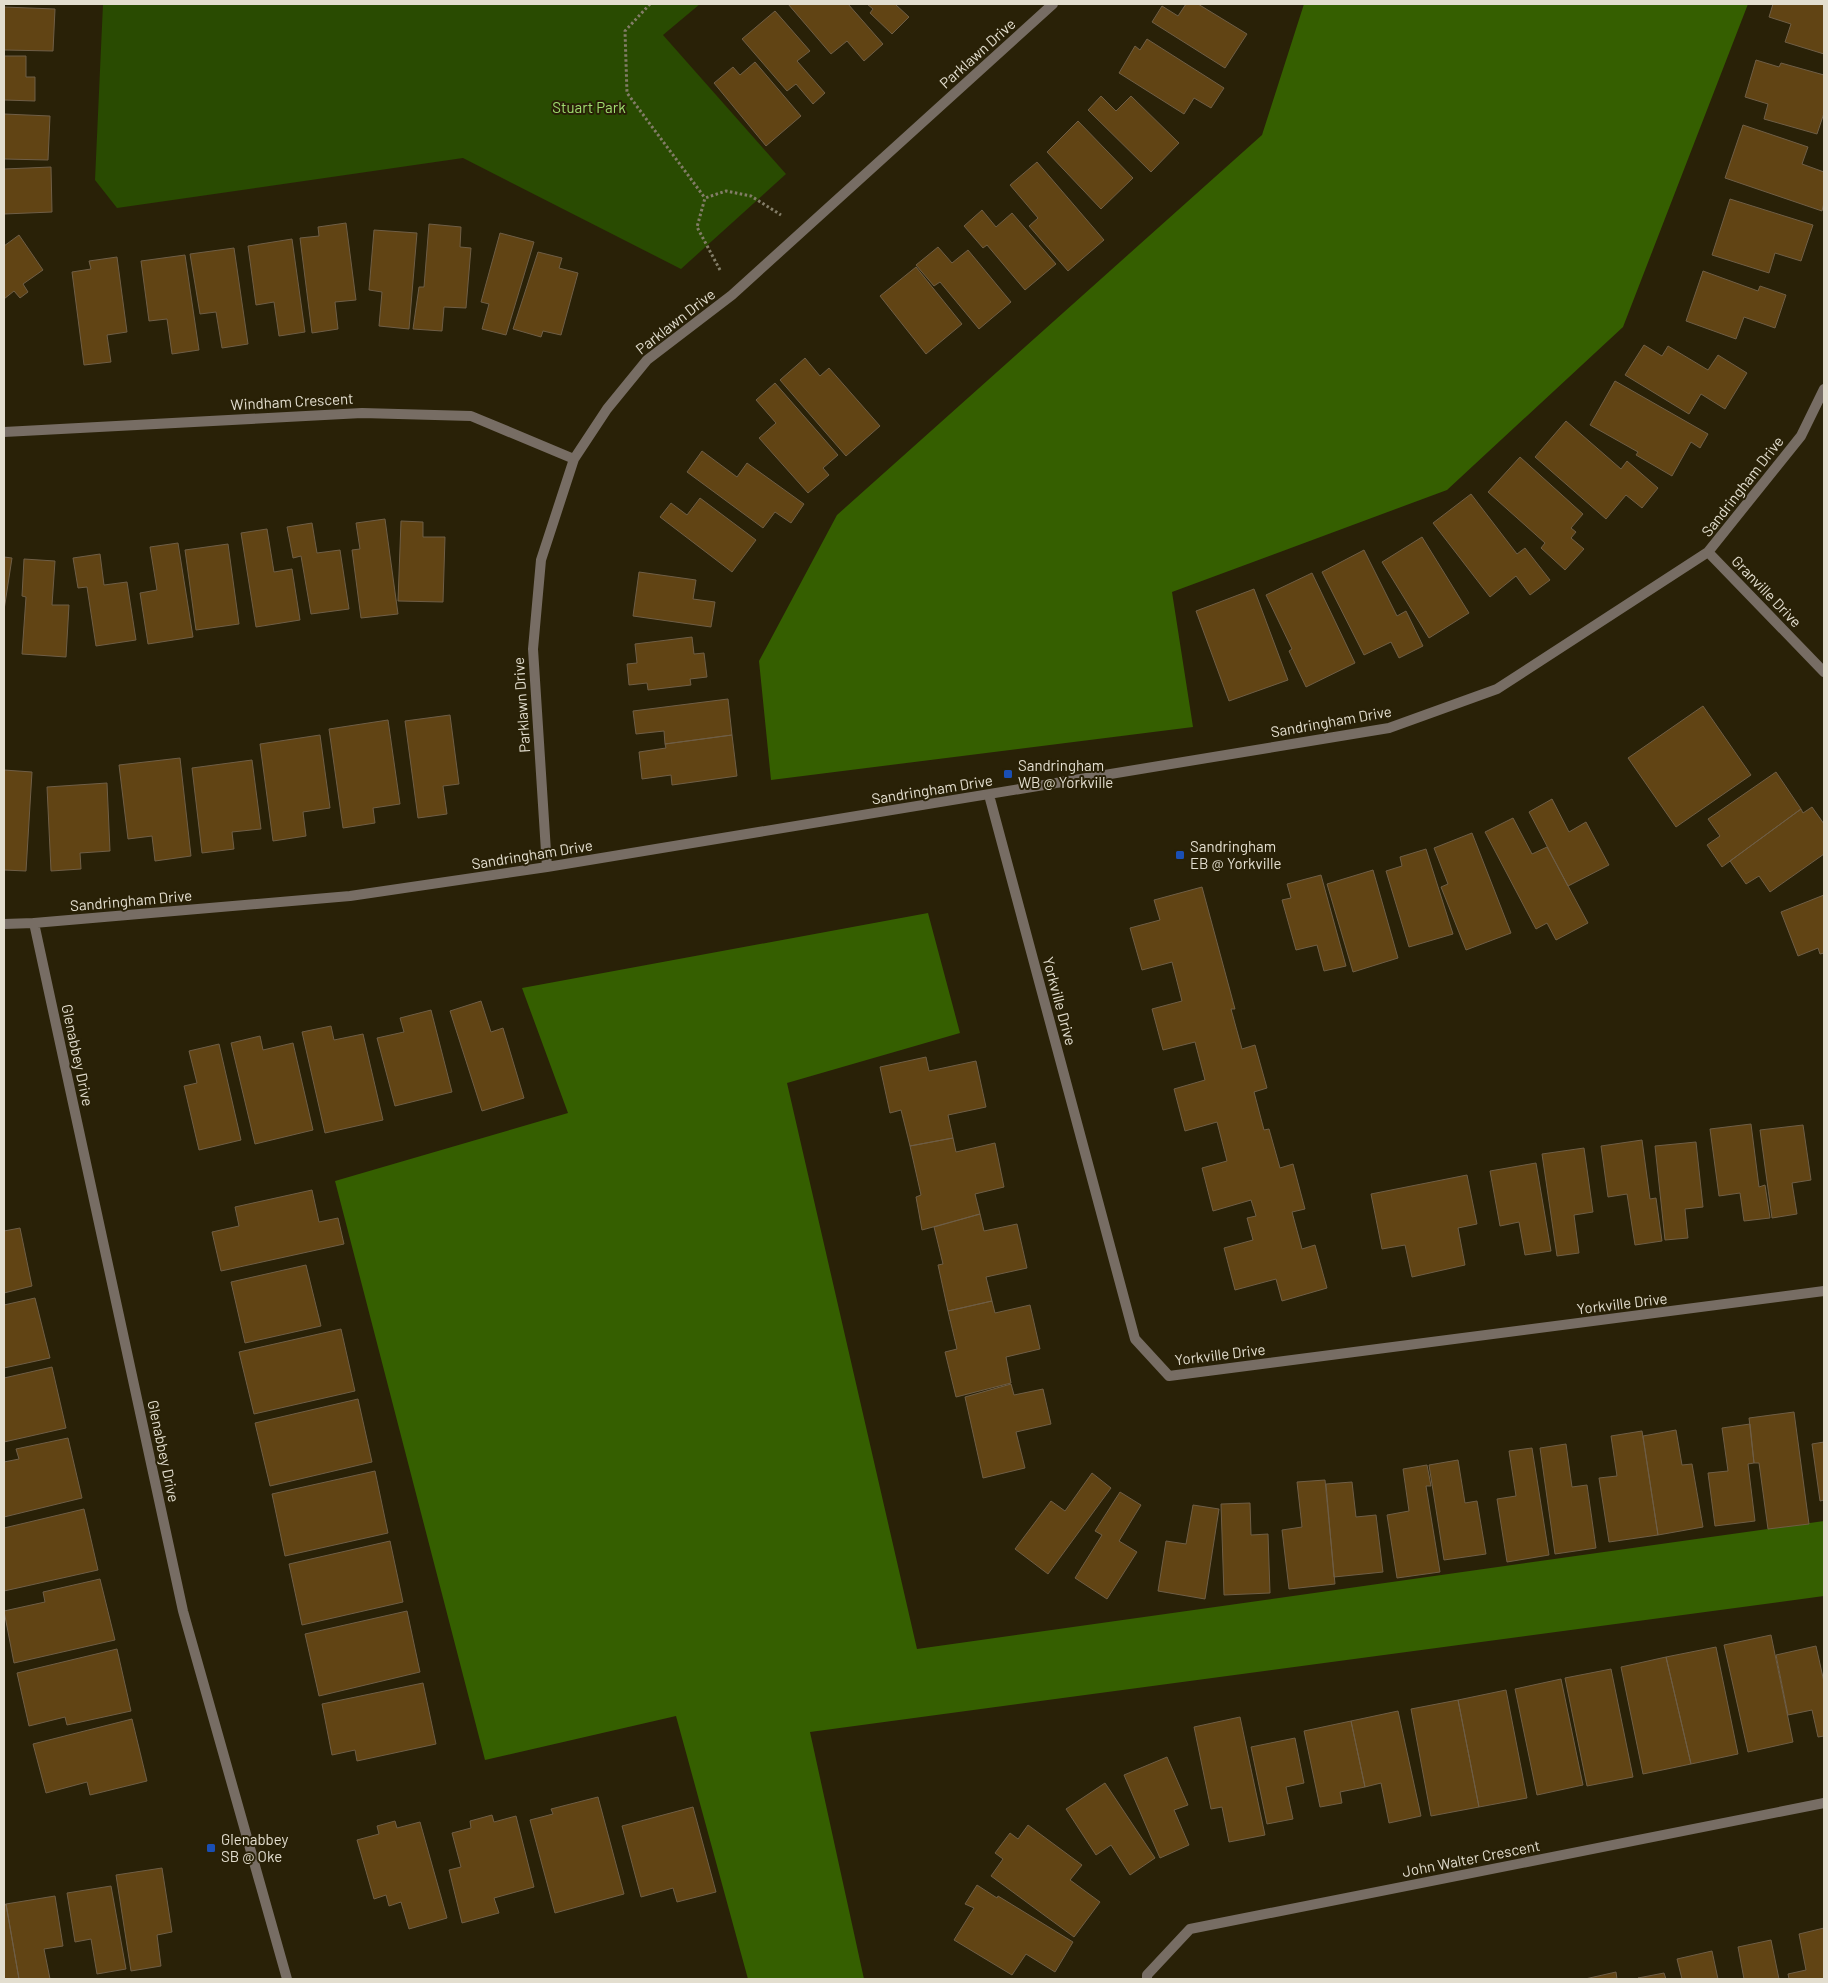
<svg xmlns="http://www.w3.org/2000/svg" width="1828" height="1983" viewBox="0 0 1828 1983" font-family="Barlow,sans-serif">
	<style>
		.green { fill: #294b01 }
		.forest { fill: #355f00 }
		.building { fill: #614414; stroke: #6f5e46 }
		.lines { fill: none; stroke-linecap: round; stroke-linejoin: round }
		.path { stroke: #837d68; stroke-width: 3; stroke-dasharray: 2.5 2.5; stroke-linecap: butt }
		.minor { stroke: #776d64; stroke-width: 10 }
		.transit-dot { fill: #1a4fb4; stroke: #292107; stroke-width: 2 }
		.labels { text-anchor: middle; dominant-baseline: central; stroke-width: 4; stroke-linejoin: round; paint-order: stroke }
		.street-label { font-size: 15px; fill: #e3decf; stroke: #292107 }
		.park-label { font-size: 15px; fill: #a0dd70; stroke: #292107 }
		.poi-label { font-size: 15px; fill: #e3decf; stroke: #292107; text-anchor: start }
	</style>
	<rect width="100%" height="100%" fill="#292107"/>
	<path class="green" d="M103,4H700L663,35L786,174L681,269L463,158L117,208L95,180Z"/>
	<path class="forest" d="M1304,4H1748L1623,327L1447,490L1172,592L1193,727L771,780L759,661L837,515L1262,135Z
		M928,913L960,1033L787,1083L917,1649L1824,1521V1596L810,1732L864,1979H748L676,1716L485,1760L335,1181L568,1113L522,988Z"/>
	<path class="building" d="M788,4H848L883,44L864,61L847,41L831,54Z
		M867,4H895L909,17L892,34L870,13L873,9Z
		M1186,4H1198L1247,34L1225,68L1152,22L1162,6L1178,16Z
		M1773,4H1824V54L1785,42L1791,24L1769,17Z
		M4,7L55,9L53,51L4,50Z
		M775,11L810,51L797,61L825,93L813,104L796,84L787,91L742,39Z
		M1147,39L1224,88L1211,108L1194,98L1184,114L1119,73L1135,46L1140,50Z
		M4,56H26V77H35V101L4,100Z
		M1756,60L1779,67L1781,63L1824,75V113L1817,134L1764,119L1768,104L1745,97Z
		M755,62L801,116L766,146L714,83L733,67L740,75Z
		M1101,96L1116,111L1131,96L1179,143L1151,172L1088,110Z
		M4,114L50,116L48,160L4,159Z
		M1078,121L1133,178L1101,209L1047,152Z
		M1743,125L1808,147L1802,164L1824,172V203L1822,211L1725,178Z
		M1037,162L1104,240L1068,271L1029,226L1038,218L1010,185Z
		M51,167L52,212L4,214V169Z
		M1730,199L1813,225L1801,261L1775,253L1769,273L1712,255Z
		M982,210L996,227L1012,213L1056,264L1025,290L987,245L983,248L964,226Z
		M346,223L356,300L335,302L338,329L312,333L300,238L319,236L318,227Z
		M429,224L461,227L460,247L471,248L466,308L444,307L442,331L413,329L419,287H424Z
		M374,230L417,233L409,329L379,326L382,292L369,290Z
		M500,233L534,242L506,335L482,329L489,304L481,302Z
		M19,235L43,270L23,284L28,292L20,298L14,291L4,299V246Z
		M292,239L305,332L279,336L274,302L256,305L248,246Z
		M938,247L952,263L968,250L1011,302L979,329L940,282L934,286L916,265Z
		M234,248L248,344L222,348L216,312L200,314L190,254Z
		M538,252L562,258L559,268L578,273L561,335L543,331L541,337L513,329Z
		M185,255L199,350L172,354L167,319L149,321L141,261Z
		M117,257L127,332L107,335L111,362L84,365L72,272L91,269L89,261Z
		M916,267L962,324L926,354L880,296Z
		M1703,271L1758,291L1760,286L1786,295L1775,328L1744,317L1736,339L1686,321Z
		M1644,345L1662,356L1668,346L1708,370L1718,355L1747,373L1725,409L1701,394L1689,414L1625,375Z
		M805,358L820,376L829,368L880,426L846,456L780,380Z
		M1615,381L1708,434L1700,448L1691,442L1672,476L1636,455L1638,452L1590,425Z
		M775,383L838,455L823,468L829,475L808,493L759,438L776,423L756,400Z
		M1566,421L1621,469L1627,461L1658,488L1642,508L1626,495L1606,519L1535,457Z
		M702,451L737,477L747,463L804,504L791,523L775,512L763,528L687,472Z
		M1520,457L1583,514L1571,528L1576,532L1571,538L1584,549L1565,570L1541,548L1545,543L1488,492Z
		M1471,494L1517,554L1525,548L1550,580L1530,595L1516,576L1490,597L1433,523Z
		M700,498L756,540L732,572L660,517L671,503L687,515Z
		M385,519L398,614L361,618L352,550L360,549L356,523Z
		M401,521L423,522V537H445L443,602L398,601Z
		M312,523L317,553L340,550L349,609L311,614L301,556L293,558L287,527Z
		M267,529L274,572L292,569L300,620L256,627L241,533Z
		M1422,537L1469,613L1429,638L1382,562Z
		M178,543L193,637L148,644L140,593L157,590L150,547Z
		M228,544L239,624L196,630L185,550Z
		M1364,550L1397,616L1406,611L1423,646L1399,658L1391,642L1364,655L1322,572Z
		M100,554L104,585L127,582L136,640L96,646L87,587L78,588L73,558Z
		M4,557L12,558L4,610Z
		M24,559L55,561L52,605H69L66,657L22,654L26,597L22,596Z
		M639,572L696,580L693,599L715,602L711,627L633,616Z
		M1312,573L1355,663L1306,687L1289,651L1292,649L1266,595Z
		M1254,589L1288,680L1229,701L1196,611Z
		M692,637L694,654L704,653L707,677L690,679L691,685L648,690L647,683L629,685L627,664L637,663L635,644Z
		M728,699L732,735L665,744L664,731L636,734L633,711Z
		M1703,706L1751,775L1676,827L1628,758Z
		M450,715L459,784L443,786L447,814L418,818L405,721Z
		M388,720L400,804L373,808L375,823L343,828L329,729Z
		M320,735L330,808L303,812L306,836L273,841L260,744Z
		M732,735L737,776L672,785L671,775L642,779L639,752L666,748L665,744Z
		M180,758L191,856L155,861L152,836L128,839L119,765Z
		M252,760L261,829L232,832L234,849L202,853L192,768Z
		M4,770L32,772L26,871L4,870Z
		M1776,772L1801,809L1722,867L1707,845L1720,836L1708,819Z
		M107,783L110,851L80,853L81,869L51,871L47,787Z
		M1552,799L1569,832L1586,822L1609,865L1568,886L1529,812Z
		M1812,807L1824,824V854L1770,892L1759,876L1746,884L1730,861L1801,809L1803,813Z
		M1513,818L1532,854L1547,847L1588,923L1556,940L1547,923L1536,929L1485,832Z
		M1472,833L1511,933L1466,950L1441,887L1448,884L1434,848Z
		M1426,849L1453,934L1409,947L1386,871L1402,866L1400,857Z
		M1373,870L1398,958L1353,972L1327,884Z
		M1321,875L1346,966L1324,971L1317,945L1296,950L1282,900L1291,898L1287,884Z
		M1202,887L1235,1009H1231L1242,1049L1255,1045L1267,1088L1254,1092L1264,1130L1269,1129L1280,1168L1293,1164L1305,1209L1292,1212L1302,1249L1315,1245L1327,1288L1282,1301L1276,1279L1235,1290L1224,1248L1253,1240L1247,1218L1256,1216L1251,1200L1213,1211L1202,1168L1227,1161L1217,1122L1185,1131L1174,1089L1205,1080L1195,1042L1163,1050L1152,1009L1182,1001L1172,962L1142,970L1130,928L1160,920L1154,900Z
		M1824,895V953L1820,954L1818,948L1798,956L1781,912Z
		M481,1001L491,1032L503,1028L524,1098L482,1111L450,1011Z
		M431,1010L452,1092L395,1106L377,1038L404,1032L400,1018Z
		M331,1026L334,1040L363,1034L383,1120L325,1133L302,1032Z
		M260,1036L263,1050L293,1043L313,1130L255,1144L231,1043Z
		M219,1044L241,1140L199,1150L184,1086L197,1083L189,1051Z
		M926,1057L929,1071L976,1061L986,1107L948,1115L953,1138L910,1146L901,1110L890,1113L880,1067Z
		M1751,1124L1759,1187L1765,1185L1770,1218L1744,1221L1740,1193L1719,1196L1710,1129Z
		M1803,1125L1811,1180L1792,1183L1797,1214L1772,1218L1760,1130Z
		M953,1138L956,1152L995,1143L1004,1187L975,1194L980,1214L922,1230L916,1197L921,1195L910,1146Z
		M1642,1140L1650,1199L1656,1198L1662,1241L1635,1245L1627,1194L1608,1197L1601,1146Z
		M1696,1142L1703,1207L1685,1209L1688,1238L1665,1240L1655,1146Z
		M1584,1148L1593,1212L1574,1215L1579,1253L1557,1256L1542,1154Z
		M1536,1163L1551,1251L1525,1255L1519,1222L1500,1226L1490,1171Z
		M1467,1175L1477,1224L1458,1228L1465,1265L1412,1277L1405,1245L1382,1249L1371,1194Z
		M312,1190L319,1222L338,1218L344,1244L221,1271L212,1232L239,1226L235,1207Z
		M980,1214L984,1231L1017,1224L1027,1268L986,1277L992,1301L948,1311L938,1265L943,1264L934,1227Z
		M20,1228L32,1286L4,1293V1231Z
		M306,1265L321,1326L245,1343L231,1282Z
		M35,1298L50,1358L4,1368V1305Z
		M992,1301L995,1313L1030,1305L1040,1349L1006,1357L1011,1383L956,1397L945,1352L957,1349L948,1311Z
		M341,1329L355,1391L254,1414L239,1352Z
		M52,1367L66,1428L4,1442V1378Z
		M1011,1384L1014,1395L1043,1389L1051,1424L1016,1432L1025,1468L983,1478L965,1397Z
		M358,1399L372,1462L270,1486L255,1423Z
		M1794,1412L1809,1524L1768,1529L1759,1463H1754L1749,1418Z
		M1750,1424L1754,1463L1748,1464L1755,1521L1715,1526L1708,1473L1728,1471L1722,1428Z
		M1676,1430L1682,1465L1692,1464L1703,1527L1658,1535L1643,1436Z
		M1642,1431L1658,1535L1609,1542L1599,1478L1617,1476L1611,1436Z
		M68,1438L82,1498L4,1517V1462L19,1459L16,1449Z
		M1824,1442V1500L1820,1501L1812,1444Z
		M1566,1444L1572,1487L1587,1485L1596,1548L1555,1554L1540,1448Z
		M1532,1448L1549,1555L1507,1562L1497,1499L1516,1496L1509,1451Z
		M1458,1460L1465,1503L1477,1501L1486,1554L1444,1560L1429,1465Z
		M1427,1465L1431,1486H1426L1440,1572L1397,1578L1387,1515L1409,1511L1403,1469Z
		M375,1471L388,1533L285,1556L272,1494Z
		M1092,1473L1111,1488L1048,1574L1015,1549L1051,1501L1065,1511Z
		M1325,1480L1335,1584L1289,1589L1282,1530L1302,1527L1297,1482Z
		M1352,1482L1356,1517L1376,1515L1383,1572L1334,1577L1326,1484Z
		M1120,1492L1141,1505L1119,1541L1137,1552L1107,1599L1075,1578L1102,1535L1095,1531Z
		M1250,1503L1251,1535L1268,1534L1270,1593L1224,1595L1221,1504Z
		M1193,1505L1219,1509L1205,1599L1158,1591L1166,1541L1186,1544Z
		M84,1509L98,1570L4,1591V1528Z
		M390,1541L403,1602L302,1625L289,1564Z
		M100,1579L115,1640L14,1663L4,1611L45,1602L43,1592Z
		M407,1611L420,1672L319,1696L305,1634Z
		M1771,1635L1793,1742L1748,1752L1724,1645Z
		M1816,1646L1824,1682V1736L1818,1737L1812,1710L1788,1715L1776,1655Z
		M1716,1647L1738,1754L1691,1764L1666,1657Z
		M117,1649L131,1711L67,1725L65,1717L29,1726L17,1673Z
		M1666,1657L1691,1764L1643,1774L1621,1667Z
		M1611,1669L1633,1777L1587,1786L1565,1678Z
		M1561,1679L1583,1785L1537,1795L1515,1689Z
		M423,1683L436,1744L357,1761L355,1750L332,1755L322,1704Z
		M1506,1690L1527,1798L1479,1807L1458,1700Z
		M1458,1700L1479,1807L1431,1816L1411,1709Z
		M1398,1711L1421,1816L1389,1823L1381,1783L1365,1787L1351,1721Z
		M1240,1717L1265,1835L1229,1842L1222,1807L1211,1809L1194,1727Z
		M132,1719L147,1781L90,1795L87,1782L46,1793L33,1744Z
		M1351,1721L1365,1787L1340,1792L1342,1803L1320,1807L1304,1731Z
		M1295,1738L1304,1783L1286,1787L1293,1819L1267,1824L1251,1747Z
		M1167,1757L1188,1805L1174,1810L1189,1845L1160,1858L1124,1775Z
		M1105,1783L1155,1858L1130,1875L1111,1845L1096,1855L1066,1809Z
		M598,1797L624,1894L555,1913L530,1820L553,1814L551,1809Z
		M693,1807L716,1892L677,1902L673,1888L641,1897L622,1826Z
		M492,1815L494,1822L516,1816L534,1887L494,1898L499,1913L462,1923L449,1870L461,1867L452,1833L471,1828L470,1821Z
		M395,1821L397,1828L420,1822L447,1918L409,1929L401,1902L389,1906L386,1895L374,1899L357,1840L379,1834L377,1826Z
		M1028,1825L1082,1865L1070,1880L1100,1902L1074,1937L991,1876L1003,1859L995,1853L1010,1833L1018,1839Z
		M162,1868L172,1932L157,1935L161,1966L131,1971L116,1875Z
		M977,1885L997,1898L998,1896L1073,1942L1055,1972L1026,1954L1012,1975L954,1940L974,1908L965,1904Z
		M111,1886L126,1969L97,1974L91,1939L75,1942L67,1893Z
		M55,1896L63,1946L44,1949L50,1979H19L6,1904Z
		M6,1904L19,1979H4V1905Z
		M1824,1928V1979H1789L1788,1974L1806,1970L1799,1934Z
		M1771,1940L1779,1979H1744L1738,1947Z
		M1712,1951L1718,1979H1682L1677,1959Z
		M1616,1972L1617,1979H1585Z
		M1664,1973L1666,1979L1638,1978Z"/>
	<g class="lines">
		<path class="path" d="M650,4L625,31L627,93L705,198
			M720,270L697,227L705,198L726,191L751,196L781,215"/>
		<path class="minor" d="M4,432L362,413L471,416L574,459
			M1708,552L1824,672
			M989,795L1135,1339L1169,1376L1824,1291
			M547,867L533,649L541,560L574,459L607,409L647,360L732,295L1053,4
			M34,923L183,1611L287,1979
			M4,924L34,923L350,896L547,867L1389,728L1497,689L1708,552L1801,436L1824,389
			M1147,1979V1975L1190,1929L1824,1803"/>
	</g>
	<g class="transit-dot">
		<rect x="1003" y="769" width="10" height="10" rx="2.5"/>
		<rect x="1175" y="850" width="10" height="10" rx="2.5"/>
		<rect x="206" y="1843" width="10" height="10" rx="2.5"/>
	</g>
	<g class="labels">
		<g class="street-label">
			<text transform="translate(977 53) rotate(-42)">Parklawn Drive</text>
			<text transform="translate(675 321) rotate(-38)">Parklawn Drive</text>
			<text transform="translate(292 401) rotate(-3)">Windham Crescent</text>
			<text transform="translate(1742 486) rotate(-52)">Sandringham Drive</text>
			<text transform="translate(1767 591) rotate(46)">Granville Drive</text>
			<text transform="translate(521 705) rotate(-94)">Parklawn Drive</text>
			<text transform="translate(1331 721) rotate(-10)">Sandringham Drive</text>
			<text transform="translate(932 789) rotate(-9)">Sandringham Drive</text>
			<text transform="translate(532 854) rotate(-9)">Sandringham Drive</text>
			<text transform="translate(131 900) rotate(-5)">Sandringham Drive</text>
			<text transform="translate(1060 1001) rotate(75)">Yorkville Drive</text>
			<text transform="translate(78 1055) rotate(78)">Glenabbey Drive</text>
			<text transform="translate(1622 1303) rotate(-7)">Yorkville Drive</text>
			<text transform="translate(1220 1354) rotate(-7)">Yorkville Drive</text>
			<text transform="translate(164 1451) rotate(78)">Glenabbey Drive</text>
			<text transform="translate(1471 1858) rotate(-11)">John Walter Crescent</text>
		</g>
		<g class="park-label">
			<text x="589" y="107">Stuart Park</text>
		</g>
		<g class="poi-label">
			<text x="1018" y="765">Sandringham<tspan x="1018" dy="17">WB @ Yorkville</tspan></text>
			<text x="1190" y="846">Sandringham<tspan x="1190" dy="17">EB @ Yorkville</tspan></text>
			<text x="221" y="1839">Glenabbey<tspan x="221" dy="17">SB @ Oke</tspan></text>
		</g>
	</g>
	<rect width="1828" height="1983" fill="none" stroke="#e3decf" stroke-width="10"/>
</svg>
